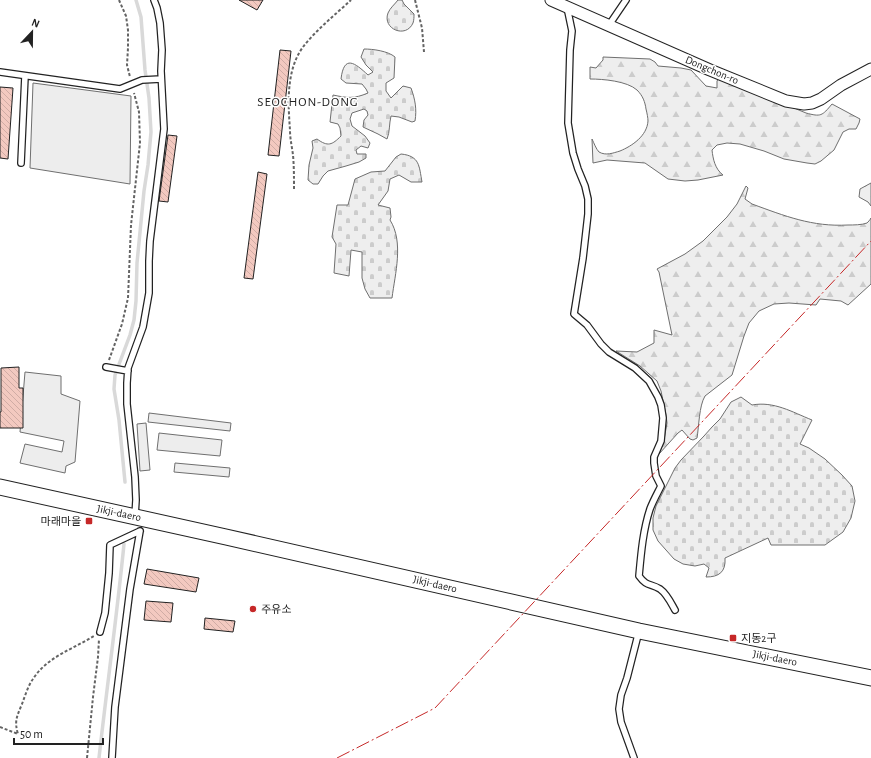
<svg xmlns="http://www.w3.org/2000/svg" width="871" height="758" viewBox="0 0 871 758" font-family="'Alegreya Sans','Noto Sans KR',sans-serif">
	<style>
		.forest { fill: url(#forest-firs); stroke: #6f6f6f }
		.cemetery { fill: url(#cemetery-stones); stroke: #6f6f6f }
		.parking { fill: #ededed; stroke: #6f6f6f }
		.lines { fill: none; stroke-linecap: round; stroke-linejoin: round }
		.stream { stroke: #d9d9d9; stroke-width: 3.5 }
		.building { fill: url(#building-back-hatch); stroke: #222 }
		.lane-casing { stroke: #222; stroke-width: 8 }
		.street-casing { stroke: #222; stroke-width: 13 }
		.secondary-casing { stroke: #222; stroke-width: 17 }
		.path { stroke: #646464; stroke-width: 2; stroke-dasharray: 3 2; stroke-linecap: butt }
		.lane { stroke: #fff; stroke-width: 5.5 }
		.street { stroke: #fff; stroke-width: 11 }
		.secondary { stroke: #fff; stroke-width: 15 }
		.power { stroke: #c62828; stroke-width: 1; stroke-dasharray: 14 3 2 3; stroke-linecap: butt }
		.poi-dot { fill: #c62828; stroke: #fff; stroke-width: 1.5 }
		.labels { text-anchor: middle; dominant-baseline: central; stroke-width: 3; stroke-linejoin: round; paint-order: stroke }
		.street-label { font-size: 11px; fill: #222; stroke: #fff }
		.poi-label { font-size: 11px; fill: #222; stroke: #fff; text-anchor: start }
		.quarter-label { font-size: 13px; letter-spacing: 1px; fill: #222; stroke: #fff }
	</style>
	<defs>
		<pattern id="forest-firs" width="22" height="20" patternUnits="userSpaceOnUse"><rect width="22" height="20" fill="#eee"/><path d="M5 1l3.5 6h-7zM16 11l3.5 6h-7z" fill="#ccc"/></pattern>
		<pattern id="cemetery-stones" width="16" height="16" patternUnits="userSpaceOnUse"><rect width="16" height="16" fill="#eee"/><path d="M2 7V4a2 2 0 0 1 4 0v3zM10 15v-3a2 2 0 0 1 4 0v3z" fill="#ccc"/></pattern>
		<pattern id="building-back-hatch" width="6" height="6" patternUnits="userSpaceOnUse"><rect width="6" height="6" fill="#f3c9c0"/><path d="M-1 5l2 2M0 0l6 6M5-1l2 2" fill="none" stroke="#d0aca5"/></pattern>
	</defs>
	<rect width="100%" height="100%" fill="#fff"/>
	<path class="forest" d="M603,57L650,59L655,62L658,66L681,68L691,70L706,86L717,88V81L719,78L724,79L806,113C821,117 822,116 832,104L860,119L859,123L856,129H849L843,132L834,150L821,161L815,164L807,163L784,159L764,151L740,144L727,143L717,145L712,150C713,159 715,169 723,175L698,180L685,181L668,179L645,163L607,160L593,163L592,139C594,143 596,149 599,152C606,156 613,153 620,151C632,146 647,136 648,121C648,118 647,113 646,109C645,102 643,96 637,90C627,81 603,79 590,79V67L596,68L603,60Z
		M871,183V206L868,202L859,197L860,189Z
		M746,186L748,188L745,199L752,204C785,216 812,227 848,225C853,225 862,225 867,223C868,222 870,220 871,218V284L848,305L841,301L820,299L816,305L789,303L774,304L759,311L749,323L744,336L732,375L705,396C699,406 699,426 697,438L693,440L690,439L682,430L678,433L659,454L664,440L667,423L666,415L661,391L657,381L640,366L616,351L637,352L654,343V330L672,335L659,272L657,269L685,254L703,241L727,217L737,204Z"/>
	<path class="cemetery" d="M398,0H402L404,4L414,14C414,17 414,20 413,23C406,39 382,29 388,13C390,8 395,4 398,0Z
		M364,49C373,49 388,51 395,57L394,78L386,83V91L391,98L403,86L411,88C415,99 417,109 415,121L412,122L399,117L391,116C389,124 390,132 387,139L378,134L363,127L364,120L368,115L367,111L364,109L352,113L350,119L352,126L365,136L370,143L368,148L361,146L356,150L357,154H366V158L359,162L346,166L328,171L323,176L318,184H313L308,180L309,165L313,148L312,141L317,139C328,147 332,145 341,136L340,128L338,124L330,122L333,95C347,98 354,99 368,93L366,89L362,84L346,83L341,79C344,54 355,63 368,75L373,72L366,65L361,57Z
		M401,154C420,156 419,166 422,182H411L399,175L390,179L388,191L378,205L390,208L391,217L390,220C404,242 395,274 392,298H370L365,289L362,278V252L351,250L349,276L334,273L336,244L332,237L337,205H348L355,179L371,172L385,171L396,157Z
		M741,397L752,405C774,401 792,412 812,420L800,444L809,448L825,459L842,475L852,486L855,501L851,518L843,532L825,545H771L768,538L725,558C726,572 719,577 706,577L709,568L704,564L695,566L683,564L674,559L658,541L653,530V518L656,506L675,468L681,460L704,436L712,427L720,419L731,402Z"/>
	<path class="parking" d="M33,83L131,96L130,184L30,168Z
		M25,372L61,376V394L80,401L75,462L66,466L65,473L20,463L25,444L62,452L64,441L20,432Z
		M149,413L231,423L230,431L148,422Z
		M146,423L150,470L140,471L137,424Z
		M159,433L222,440L220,456L157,450Z
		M175,463L230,468L229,477L174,472Z"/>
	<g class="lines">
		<path class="stream" d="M125,482L119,420L114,389L115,375L130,335L134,320L136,301L137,263L144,191L148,165L151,132L149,98L145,70L141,17L136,0
			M99,758C107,686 117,615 124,544"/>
	</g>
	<path class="building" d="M239,0H263L257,10Z
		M280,50L291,51L279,156L268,155Z
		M0,87L13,88L8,159L0,158Z
		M168,135L177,136L168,202L159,201Z
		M258,172L267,174L253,279L244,278Z
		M19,367V388H23V428H0V412H1V368Z
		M147,569L199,578L196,592L144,584Z
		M146,601L173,603L171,622L144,620Z
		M205,618L235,621L233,632L204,629Z"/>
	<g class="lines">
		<defs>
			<path id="lane" d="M567,7L572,31L570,50L568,123L573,153L578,169L585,186L588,199V214L583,258L574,314L587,325L601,344L609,352L635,368L649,381L658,397L661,405L663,418L661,441L654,457V463L656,476L661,486C657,494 653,501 650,509C643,530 641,554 639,576C647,587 650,583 660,589C667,594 671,603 675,610
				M609,25L626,0
				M0,72L120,89L142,80L161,79
				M21,163L25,76
				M106,367L128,371
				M135,516L136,500L135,477L127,404V383L128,368L143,327L149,293V261L150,241L164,129L161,71L162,50L160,23L157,8L154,0
				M100,632L105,613L109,573L110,545L140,531
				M112,758L115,707L130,589L140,531
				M634,758L621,722L619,709L621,695L627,678L639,631"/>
			<path id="street" d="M551,0L710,70L786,101L804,104L812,103L821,99L841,85L871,69"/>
			<path id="secondary" d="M0,487L226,537L639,631L871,678"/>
		</defs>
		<use href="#lane" class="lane-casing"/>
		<use href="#street" class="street-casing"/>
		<use href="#secondary" class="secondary-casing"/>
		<path class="path" d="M119,0L126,16L128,30V48L127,65L130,77
			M415,0L422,28L424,52
			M294,189C294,177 294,166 293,155C292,147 290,139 290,130C288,103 286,70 303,47C316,30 336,14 351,0
			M109,360L122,324L128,298L131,225L140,143L139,112L134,93
			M0,727L18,734C14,721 17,716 22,704C25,696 28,686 33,679C47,657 73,649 94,636
			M87,758L93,697L98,657L99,639"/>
		<use href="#lane" class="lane"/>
		<use href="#street" class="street"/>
		<use href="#secondary" class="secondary"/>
		<path class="power" d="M337,758L435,708L871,241"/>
	</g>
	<g class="poi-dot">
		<rect x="85" y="517" width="8" height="8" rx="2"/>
		<circle cx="253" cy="609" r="4"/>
		<rect x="729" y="634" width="8" height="8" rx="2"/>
	</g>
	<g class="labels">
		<g class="street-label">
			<text transform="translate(712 70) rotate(23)">Dongchon-ro</text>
			<text transform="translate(119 513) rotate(12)">Jikji-daero</text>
			<text transform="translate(435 584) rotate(13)">Jikji-daero</text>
			<text transform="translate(775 658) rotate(11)">Jikji-daero</text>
		</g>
		<g class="poi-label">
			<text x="81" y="521" text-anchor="end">마래마을</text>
			<text x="261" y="609">주유소</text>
			<text x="741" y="638">지동2구</text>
		</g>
		<g class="quarter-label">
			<text x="308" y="102">SEOCHON-DONG</text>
		</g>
	</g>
	<g transform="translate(32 32) rotate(22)" stroke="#ffffff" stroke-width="3" paint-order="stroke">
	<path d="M0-3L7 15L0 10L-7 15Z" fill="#222222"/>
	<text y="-6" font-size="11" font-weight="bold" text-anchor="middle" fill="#222222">N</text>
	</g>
	<path d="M14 738v6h89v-6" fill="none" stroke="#222222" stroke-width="2"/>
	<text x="20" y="738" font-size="12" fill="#222222" stroke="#ffffff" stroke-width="3" paint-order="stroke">50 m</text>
</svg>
